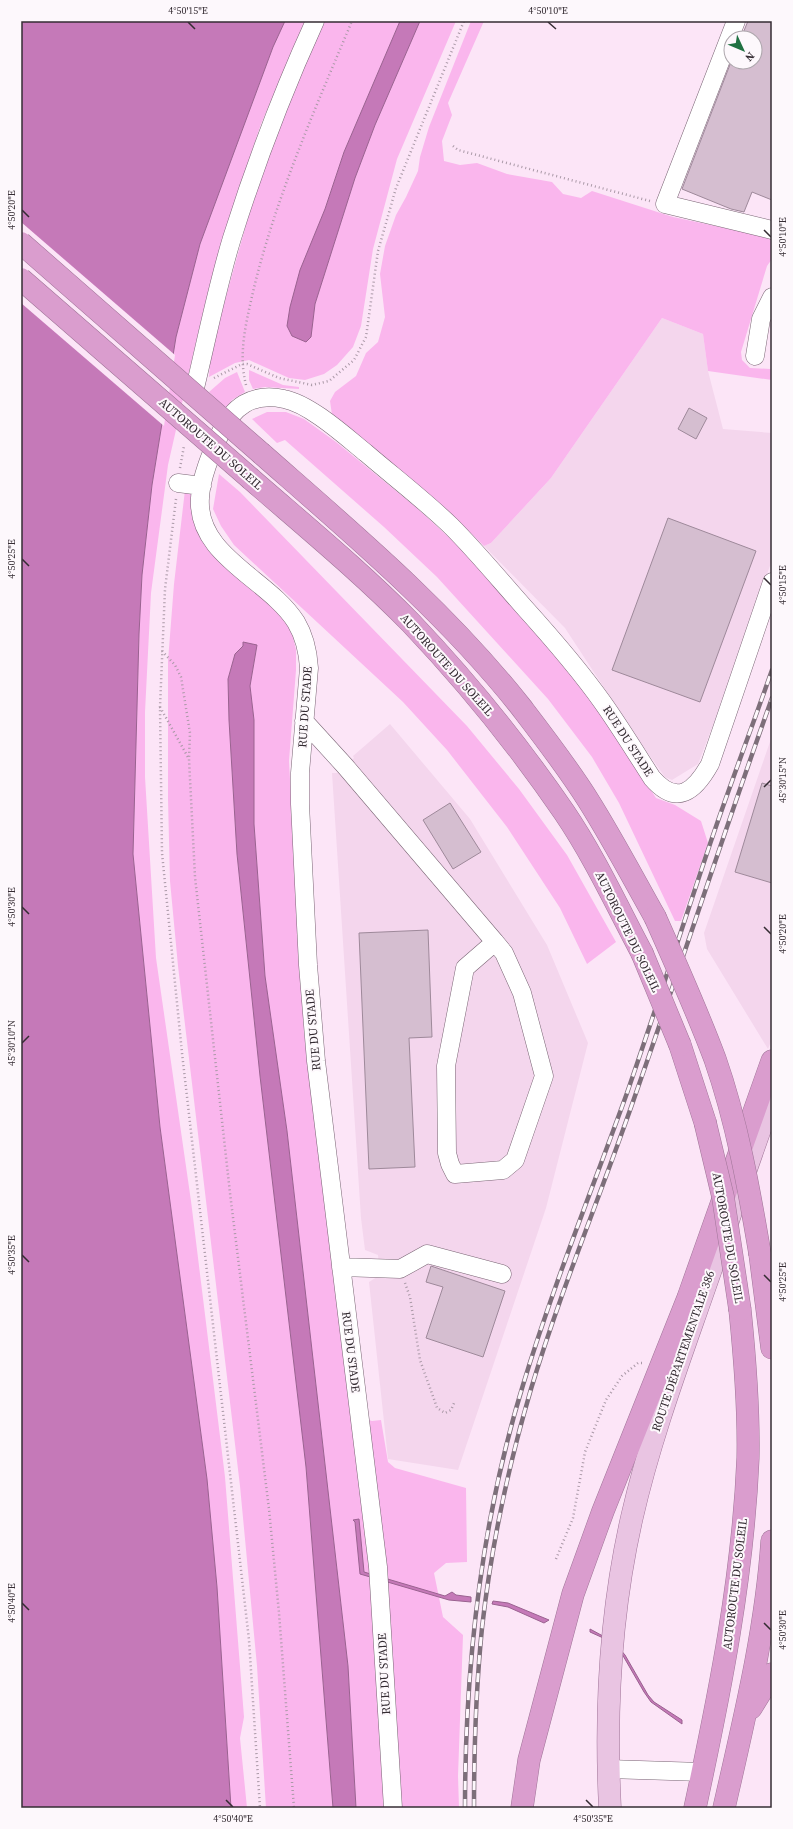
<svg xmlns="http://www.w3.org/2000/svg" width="793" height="1829" viewBox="0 0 793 1829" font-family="'Source Serif 4',serif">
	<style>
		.built { fill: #f4d6ed }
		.green { fill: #fab6ed }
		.water { fill: #c579b8; stroke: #9a6290 }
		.pier { fill: #fce5f7 }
		.building { fill: #d5bed0; stroke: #9e899a }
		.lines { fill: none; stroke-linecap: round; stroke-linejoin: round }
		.minor-casing { stroke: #796574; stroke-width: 19 }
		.major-casing { stroke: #a07598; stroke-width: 23 }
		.highway-casing { stroke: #a07598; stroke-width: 23 }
		.path { stroke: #aa99a7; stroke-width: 2.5; stroke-dasharray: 1 3; stroke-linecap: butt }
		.minor { stroke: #fff; stroke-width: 18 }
		.major { stroke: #e9c4e2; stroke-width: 22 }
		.highway { stroke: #da9dce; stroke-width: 22 }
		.rail-casing { stroke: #7d6f7a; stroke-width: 4.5 }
		.rail { stroke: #fdf8fc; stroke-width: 3; stroke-dasharray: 9; stroke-linecap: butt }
		.highway-bridge-casing { stroke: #a07598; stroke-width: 23; stroke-linecap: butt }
		.highway-bridge { stroke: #da9dce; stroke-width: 22 }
		.ticks { fill: none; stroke: #352c33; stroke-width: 1.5 }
		.labels { text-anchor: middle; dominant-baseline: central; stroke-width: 4; stroke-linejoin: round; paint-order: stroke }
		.street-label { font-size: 12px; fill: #352c33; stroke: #fdf8fc }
		.neatline { fill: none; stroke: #352c33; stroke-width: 1.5 }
		.ticks-label { font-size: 10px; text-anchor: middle; fill: #352c33 }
	</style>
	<rect width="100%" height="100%" fill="#fce5f7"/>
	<path class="built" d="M662,318L703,334L708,371L723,429L772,433V560L720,707L698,764L672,780L665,777L635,735L565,628L484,546L491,543L551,478Z
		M390,724L470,819L547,945L588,1043L546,1208L458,1470L388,1459L369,1282L380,1275L378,1255L365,1250L361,1218L332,773H337L354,758L353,756Z
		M772,736V1039L768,1049L707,949L704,933Z"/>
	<path class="green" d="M285,21H305L261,124L238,192L208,292L193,355L168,465L151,593L145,712V777L156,958L191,1201L225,1477L244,1717L240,1738L247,1808H231L217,1587L207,1479L160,1127L133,854L139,634L142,575L152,485L176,337L200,244L273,47Z
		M324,21H400L344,152L325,209L311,337L315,304L355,178L375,125L420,21H456L397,159L373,249L361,326L353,347L337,365L324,374L305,380L289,378L249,360L235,363L209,377L211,350L253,200L277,130Z
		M471,21H484L448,103L452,115L442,141L444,161L460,165L477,163L507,174L552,182L563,194L581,198L592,191L673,217L772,238V259L767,266L741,352L742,360L750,368L770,369L772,371V380L708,371L703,334L662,318L551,478L491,543L484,546L448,511L332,415L330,401L335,392L356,376L366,353L378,342L385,317L380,274L385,246L396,215L406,197L418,171L420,157L429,127Z
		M249,370L283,385L299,387V389L265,387L253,389L249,380Z
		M237,372L245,392L232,400L225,409L209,392L225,378Z
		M267,412H286L304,419L336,442L417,508L455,543L505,594L599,709L656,798L675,805L701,821L708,843L681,921H675L619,803L592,757L548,699L437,577L384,527L285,440L277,443L252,419Z
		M219,474L240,492L467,726L519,789L567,855L616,942L587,964L560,908L507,827L447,750L403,702L234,545L221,526L213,509Z
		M185,490H195L194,507L291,628L296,650V670L289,761L304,1033L353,1415L372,1421L381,1420L388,1462L395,1468L466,1488L467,1562L446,1563L434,1573L443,1617L463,1635L458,1776L459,1808H356L348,1666L287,1131L265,976L254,824V720L250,686L257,646L243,642V646L235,654L228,679L229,720L237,854L260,1076L306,1467L333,1808H266L257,1666L240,1486L178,966L170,881L168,799V661L174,584Z"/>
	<path class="water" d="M21,21H285L273,47L200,244L176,337L152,485L142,575L139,634L133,854L160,1127L207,1479L217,1587L231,1808H21Z
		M400,21H420L375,125L355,178L315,304L311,337L306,342L292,336L287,326L290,307L300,270L325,209L344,152Z
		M243,642L257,645L250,686L254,720V824L265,976L287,1131L348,1666L356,1808H333L306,1467L260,1076L237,854L229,720L228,679L235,654L243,646Z
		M359,1519L364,1572L445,1596L452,1592L456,1595L471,1597V1602L449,1600L360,1574L355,1522L353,1520Z
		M493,1601L508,1603L549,1620L544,1623L508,1607L492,1604Z
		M590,1629L614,1642L625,1655L648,1695L654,1702L682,1720V1724L651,1702L644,1692L622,1654L610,1641L590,1632Z"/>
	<path class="pier" d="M21,222L175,355L164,426L21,303Z"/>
	<path class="building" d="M748,21H772V200L752,192L744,212L731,209L682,189L731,62H755V38H741Z
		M689,408L707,418L696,439L678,429Z
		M668,518L756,551L700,702L612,670Z
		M762,783L772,786V883L735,872Z
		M450,803L481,852L453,869L423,820Z
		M428,930L432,1037L409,1038L415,1167L369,1169L359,933Z
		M431,1266L505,1291L483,1357L426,1338L443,1287L426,1282Z"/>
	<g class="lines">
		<defs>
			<path id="minor" d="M736,21L665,204L772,230
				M755,356L761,319L772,297
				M195,388C207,338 217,287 232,238C255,165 283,91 315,21
				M178,483L202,486
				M304,721L345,766L495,942
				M495,942L504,953L522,993L544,1076L515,1160L503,1170L455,1174L450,1164L447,1153L446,1066L465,968Z
				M341,1267L400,1269L427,1254L502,1274
				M608,1769L702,1772
				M393,1808L378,1567L316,1061L308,965L300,804V773L309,668C308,651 305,637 296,622C269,579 196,556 200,498C201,477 211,454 220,434C232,407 252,392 284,399C310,404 345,436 366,453C394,477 424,500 451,526C476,551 499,579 523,606C551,637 579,669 603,703C620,727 636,753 652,778C677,807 695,791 710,764L772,582"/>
			<path id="major" d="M610,1808C605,1711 610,1613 632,1517C648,1447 672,1380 696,1312C721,1240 747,1168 772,1095"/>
			<path id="highway" d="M262,454C353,534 446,612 521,707C544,737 568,768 588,800C612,838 633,878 655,917
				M251,479C305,526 361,572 411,623C467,682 518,745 564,812C594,856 617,906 642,953
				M680,1045L705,1122
				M760,1254L772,1348
				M751,1708L772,1674
				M522,1808L529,1760L573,1594L603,1511L688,1298L772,1061
				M695,1808C720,1692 743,1577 748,1458C749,1409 745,1359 740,1310
				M724,1808C744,1720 766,1631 772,1541"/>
		</defs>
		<use href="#minor" class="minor-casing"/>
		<use href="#major" class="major-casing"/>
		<use href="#highway" class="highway-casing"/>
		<path class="path" d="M453,146L458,150L650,201
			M214,378L242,364H247L279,378L312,385L329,381L354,360L366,337L378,251L396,188L464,21
			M246,385C238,354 246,323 253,292C275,199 315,109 352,21
			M180,468L184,446
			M176,499L165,589L160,707L162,853L182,1053L249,1640L260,1808
			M162,651L175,665L181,677L190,733L189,758
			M160,707L189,759L195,877L230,1193L269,1509L279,1613L294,1808
			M405,1283L410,1297L420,1360L435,1402L437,1408L445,1413L451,1410L455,1401
			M556,1559L573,1518L585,1452L606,1400L622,1376L638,1363H642"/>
		<use href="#minor" class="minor"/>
		<use href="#major" class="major"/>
		<use href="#highway" class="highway"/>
		<defs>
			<path id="rail" d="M465,1808C465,1665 481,1522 523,1385C553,1286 592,1190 627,1093C655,1012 681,931 708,850C728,790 751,730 772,670
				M474,1808C474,1748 476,1688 482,1628C491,1548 508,1467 531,1389C561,1289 602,1192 636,1093C682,962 725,829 772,698"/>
		</defs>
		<use href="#rail" class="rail-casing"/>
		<use href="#rail" class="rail"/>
		<defs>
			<path id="highway-bridge" d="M21,243L262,454
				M21,279L251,479
				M655,917C676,964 697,1011 715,1059C737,1122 749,1189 760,1254
				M642,953L680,1045
				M705,1122L723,1197L740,1310"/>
		</defs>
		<use href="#highway-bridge" class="highway-bridge-casing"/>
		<use href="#highway-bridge" class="highway-bridge"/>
	</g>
	<path class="ticks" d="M188,22L195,29M548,22L556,29M22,210L29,217M764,230L771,237M22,559L29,566M764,578L771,585M764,787L771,780M22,907L29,914M764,927L771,934M22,1043L29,1036M22,1255L29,1262M764,1275L771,1282M22,1603L29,1610M764,1623L771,1630M226,1800L233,1807M586,1800L593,1807"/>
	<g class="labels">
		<g class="street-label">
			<text transform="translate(211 444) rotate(41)">AUTOROUTE DU SOLEIL</text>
			<text transform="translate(447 665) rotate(48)">AUTOROUTE DU SOLEIL</text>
			<text transform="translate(305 707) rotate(-86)">RUE DU STADE</text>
			<text transform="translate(628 741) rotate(57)">RUE DU STADE</text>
			<text transform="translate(628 932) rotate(64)">AUTOROUTE DU SOLEIL</text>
			<text transform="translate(313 1030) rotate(-95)">RUE DU STADE</text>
			<text transform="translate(728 1238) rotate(80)">AUTOROUTE DU SOLEIL</text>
			<text transform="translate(683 1351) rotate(-71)">ROUTE DÉPARTEMENTALE 386</text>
			<text transform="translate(351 1352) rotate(83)">RUE DU STADE</text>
			<text transform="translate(735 1584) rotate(-83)">AUTOROUTE DU SOLEIL</text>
			<text transform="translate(384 1674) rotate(-93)">RUE DU STADE</text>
		</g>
	</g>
	<rect width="793" height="1829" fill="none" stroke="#fdf8fc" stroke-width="44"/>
	<g transform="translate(743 50) rotate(134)"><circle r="19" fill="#fdf8fc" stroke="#ada6ac"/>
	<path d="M0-3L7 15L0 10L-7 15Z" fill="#207142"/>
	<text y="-6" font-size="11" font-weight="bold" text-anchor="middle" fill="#352c33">N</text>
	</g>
	<rect x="22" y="22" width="749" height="1785" class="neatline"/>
	<g class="ticks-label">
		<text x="188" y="14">4°50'15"E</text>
		<text x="548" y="14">4°50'10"E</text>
		<text transform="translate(11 210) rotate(-90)" y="4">4°50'20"E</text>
		<text transform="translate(782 237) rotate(-90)" y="4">4°50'10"E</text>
		<text transform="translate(11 559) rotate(-90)" y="4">4°50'25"E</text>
		<text transform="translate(782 585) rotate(-90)" y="4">4°50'15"E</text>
		<text transform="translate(782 780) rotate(-90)" y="4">45°30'15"N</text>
		<text transform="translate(11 907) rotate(-90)" y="4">4°50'30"E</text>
		<text transform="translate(782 934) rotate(-90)" y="4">4°50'20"E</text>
		<text transform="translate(11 1043) rotate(-90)" y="4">45°30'10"N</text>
		<text transform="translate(11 1255) rotate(-90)" y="4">4°50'35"E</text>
		<text transform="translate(782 1282) rotate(-90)" y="4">4°50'25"E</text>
		<text transform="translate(11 1603) rotate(-90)" y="4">4°50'40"E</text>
		<text transform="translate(782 1630) rotate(-90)" y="4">4°50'30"E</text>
		<text x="233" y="1822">4°50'40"E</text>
		<text x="593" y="1822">4°50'35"E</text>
	</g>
</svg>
